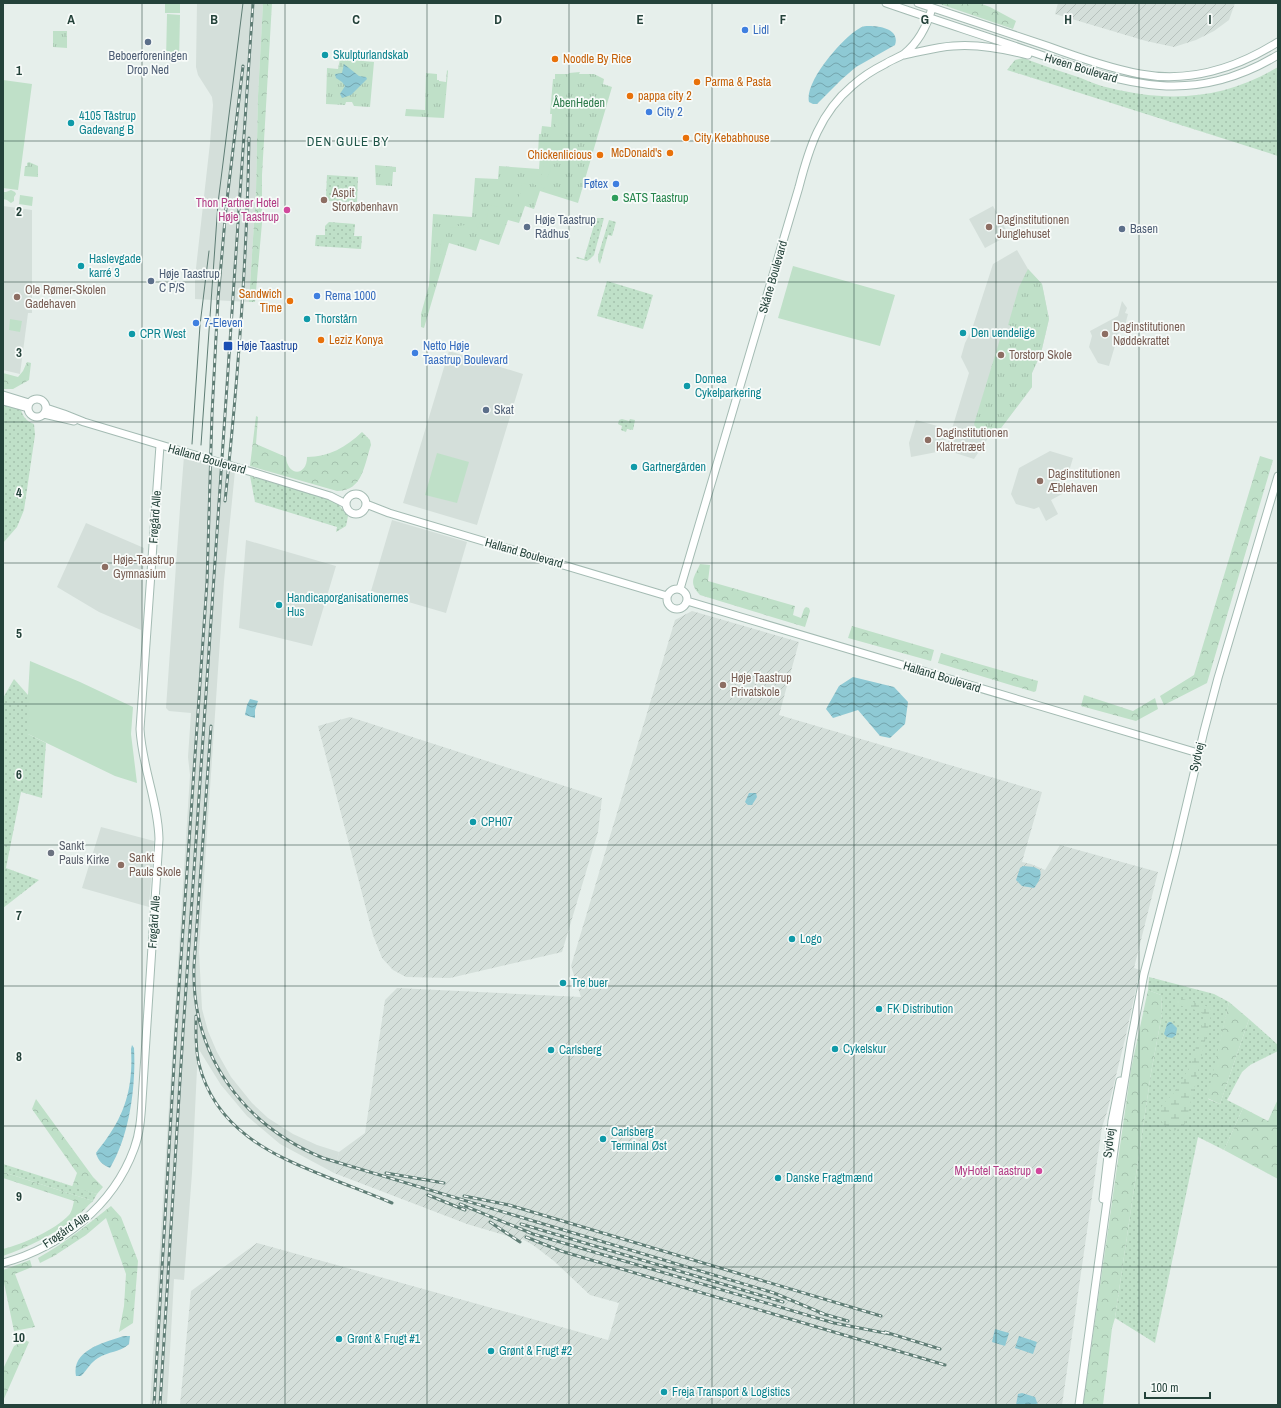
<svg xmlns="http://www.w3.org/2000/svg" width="1281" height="1408" viewBox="0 0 1281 1408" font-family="'Archivo Narrow',sans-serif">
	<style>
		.built { fill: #d4dfda }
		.industrial { fill: url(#industrial-furrows) }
		.grass { fill: url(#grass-dots) }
		.forest { fill: url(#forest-crowns) }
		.wetland { fill: url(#wetland-marsh) }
		.park { fill: url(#park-tufts) }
		.pitch { fill: #bfe0c8 }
		.water { fill: url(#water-waves) }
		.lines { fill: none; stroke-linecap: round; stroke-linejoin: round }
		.secondary-casing { stroke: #a4bbb3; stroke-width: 9 }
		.secondary { stroke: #fff; stroke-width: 7 }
		.tram { stroke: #5f7d75; stroke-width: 1 }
		.rail-casing { stroke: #5f7d75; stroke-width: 3 }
		.rail { stroke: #f7fbf9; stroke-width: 1.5; stroke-dasharray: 4.5; stroke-linecap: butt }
		.secondary-bridge-casing { stroke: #a4bbb3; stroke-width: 9; stroke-linecap: butt }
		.secondary-bridge { stroke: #fff; stroke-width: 7 }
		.grid { fill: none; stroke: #24423a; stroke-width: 1; stroke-opacity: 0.55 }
		.shop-dot { fill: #3f7fe0; stroke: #f7fbf9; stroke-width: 1.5 }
		.service-dot { fill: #5c6f8a; stroke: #f7fbf9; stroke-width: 1.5 }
		.culture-dot { fill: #0f9aa8; stroke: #f7fbf9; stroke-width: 1.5 }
		.food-dot { fill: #e8710a; stroke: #f7fbf9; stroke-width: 1.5 }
		.leisure-dot { fill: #2e9e5b; stroke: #f7fbf9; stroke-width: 1.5 }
		.education-dot { fill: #8d6e63; stroke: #f7fbf9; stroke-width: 1.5 }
		.hotel-dot { fill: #d1479c; stroke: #f7fbf9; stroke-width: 1.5 }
		.transit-dot { fill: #1a4fb4; stroke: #f7fbf9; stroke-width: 1.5 }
		.worship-dot { fill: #6b7280; stroke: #f7fbf9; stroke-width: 1.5 }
		.labels { text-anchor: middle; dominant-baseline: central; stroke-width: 3.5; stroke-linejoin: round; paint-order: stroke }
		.shop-label { font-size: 12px; fill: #366cbe; stroke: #f7fbf9; text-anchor: start }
		.culture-label { font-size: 12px; fill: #0d838f; stroke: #f7fbf9; text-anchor: start }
		.service-label { font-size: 12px; fill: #4e5e75; stroke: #f7fbf9; text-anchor: start }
		.food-label { font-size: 12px; fill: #c56008; stroke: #f7fbf9; text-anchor: start }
		.street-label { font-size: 12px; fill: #24423a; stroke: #f7fbf9 }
		.park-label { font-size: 12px; fill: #2d7a4b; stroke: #f7fbf9 }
		.education-label { font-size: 12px; fill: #785e54; stroke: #f7fbf9; text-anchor: start }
		.leisure-label { font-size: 12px; fill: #27864d; stroke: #f7fbf9; text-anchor: start }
		.hotel-label { font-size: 12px; fill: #b23c85; stroke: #f7fbf9; text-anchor: end }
		.transit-label { font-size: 12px; fill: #164399; stroke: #f7fbf9; text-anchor: start }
		.worship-label { font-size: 12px; fill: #5b616d; stroke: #f7fbf9; text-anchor: start }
		.neighbourhood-label { font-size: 13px; letter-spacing: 1px; fill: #1f5548; stroke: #f7fbf9 }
		.grid-label { font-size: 13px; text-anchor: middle; font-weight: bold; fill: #24423a; stroke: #f7fbf9; stroke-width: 3.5; stroke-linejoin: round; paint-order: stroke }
	</style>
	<defs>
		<pattern id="industrial-furrows" width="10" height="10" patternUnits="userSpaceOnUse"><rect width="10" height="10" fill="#d4dfda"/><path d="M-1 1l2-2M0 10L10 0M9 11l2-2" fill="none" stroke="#b6c1bc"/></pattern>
		<pattern id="grass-dots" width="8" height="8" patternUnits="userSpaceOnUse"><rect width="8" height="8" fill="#bfe0c8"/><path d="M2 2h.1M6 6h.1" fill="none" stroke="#a4c1ad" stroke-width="1.8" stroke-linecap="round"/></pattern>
		<pattern id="forest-crowns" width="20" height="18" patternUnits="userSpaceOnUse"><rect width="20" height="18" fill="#bfe0c8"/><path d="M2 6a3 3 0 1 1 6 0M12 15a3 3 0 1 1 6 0" fill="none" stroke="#a4c1ad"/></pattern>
		<pattern id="wetland-marsh" width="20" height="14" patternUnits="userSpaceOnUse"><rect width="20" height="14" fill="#bfe0c8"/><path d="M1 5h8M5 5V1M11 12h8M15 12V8" fill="none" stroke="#a4c1ad"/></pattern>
		<pattern id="park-tufts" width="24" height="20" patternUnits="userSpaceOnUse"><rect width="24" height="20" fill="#bfe0c8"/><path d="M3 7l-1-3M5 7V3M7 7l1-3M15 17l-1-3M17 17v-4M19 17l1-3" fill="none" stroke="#a4c1ad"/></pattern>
		<pattern id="water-waves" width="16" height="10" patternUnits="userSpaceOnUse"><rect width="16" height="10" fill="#8ec9d4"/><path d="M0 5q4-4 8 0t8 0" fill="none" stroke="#74a5ad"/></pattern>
	</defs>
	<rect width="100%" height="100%" fill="#e6efeb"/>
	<path class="built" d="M197,3H263L258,96L256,191L249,302L195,299V277L210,143L213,105L212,97L198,75L196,67Z
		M3,206L32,210V313H28L20,374L3,370Z
		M993,206L1009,235L985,248L969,219Z
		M1017,250L1028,269L1042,284L1049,319L1041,353L1032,373V387L1001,428L994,429L974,459L949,451L947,445L969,373L961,357L965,343L972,329L993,264Z
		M1122,301L1127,308L1125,313L1128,314L1123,333L1119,332L1109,366L1098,363L1089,347L1092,336L1090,331L1118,316Z
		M449,351L523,374L477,525L403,503Z
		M916,420L941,427L944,432L947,433L949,429L942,451L911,457L909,443Z
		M1050,451L1073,458L1062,494L1051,500L1058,514L1046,521L1039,507L1034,509L1016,504L1011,494L1019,468Z
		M184,456L235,471L224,581L199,952L202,1009L208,1031L217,1052L231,1077L252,1103L268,1118L293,1134L317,1145L339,1152L334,1173L280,1144L247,1116L221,1085L198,1048L192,1173L184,1280L174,1279L167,1405H150L190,775L188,757L191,713L169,711L166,708L181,494Z
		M392,520L467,542L446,613L371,591Z
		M86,523L144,548L141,630L99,612L57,587Z
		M246,540L336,566L312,646L239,628Z
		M101,827L154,841L149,907L82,888Z"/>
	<path class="industrial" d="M1058,3H1235L1229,20L1214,31L1196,40L1174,47L1146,41L1055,14Z
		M692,611L799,642L779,715L1042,792L1022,862L1031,864L1045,870L1060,845L1158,872L1134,968L1140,970L1126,1035L1107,1112L1102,1127L1062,1405H180L191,1291L257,1243L608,1340L619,1303L590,1295L554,1261L533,1245L522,1239L519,1243L511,1237L467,1224L334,1173L339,1152L365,1133L385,1000L397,988L581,997L571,966L675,620Z
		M350,717L602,798L598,832L562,952L450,978L406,977L393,970L382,958L373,935L318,726Z"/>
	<path class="grass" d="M1023,58C1042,65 1062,72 1081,78C1090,82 1100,86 1110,88C1170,103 1225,99 1278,67V156L1007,70L1015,60Z
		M327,175L358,177L357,202L329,201L326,197Z
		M596,218H604L594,255L590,259L587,261L576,258L577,257L584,259Z
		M609,220L616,222L612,236L608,235L600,264L598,260V256Z
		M329,222L355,224L354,236H362L361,249L315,246L316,235H325V226Z
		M607,281L653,295L643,329L597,316Z
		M3,401L20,406C22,415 25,421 34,424L35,435L24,510L17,527L3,543Z
		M622,419L629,421L630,419L635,420L633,430L627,429L626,432L621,430L622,426L618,424L619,420Z
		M250,476L331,500L338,504L348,516L346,526L336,532L337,527L255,502Z
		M14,679L28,695V734L46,743L42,798L21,792L6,868L39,880L3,908V698Z
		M1149,977L1214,994L1229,1002L1208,1099L1220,1104L1249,1019L1278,1045V1051L1250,1065L1242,1072L1227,1100L1243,1108L1224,1150L1198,1137L1155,1343L1115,1318L1151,1073L1162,1014L1161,995L1148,990Z
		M3,1164L97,1194L93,1201L3,1172Z"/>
	<path class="forest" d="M263,3H272L262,175V223L255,302H249L256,191L258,96Z
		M937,3H979L990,7L1016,21L1013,29Z
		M27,362L31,363L29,380L13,389H3V373L18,377L23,371Z
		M256,416L258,417L256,444L286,457C287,476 307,477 307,457C329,457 346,447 362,432L370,440L371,445C364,465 363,491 337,491L250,466Z
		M1260,456L1273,460L1207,683L1164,705L1160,696L1194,675Z
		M700,564L710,565L708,581L795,606L793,615L801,618L804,609L806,607L809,608L810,611L805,627L700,595C688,582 694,578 700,564Z
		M852,626L934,650L931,661L848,638Z
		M941,653L1038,681L1036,691L1034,692L938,663Z
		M1084,695L1133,711L1155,698L1158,709L1136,721L1081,706Z
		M1148,990L1161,995L1162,1014L1151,1073L1115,1318L1112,1328L1103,1405H1083L1131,1069Z
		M1229,1002L1249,1019L1220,1104L1207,1098Z
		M36,1099L93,1177L103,1187L97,1194L72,1187L77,1173L32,1109Z
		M1278,1099V1179L1224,1150L1243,1108L1268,1121Z
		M3,1172L93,1201C87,1206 82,1213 75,1218C54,1235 28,1247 3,1256V1249C23,1244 55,1230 69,1215C72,1212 73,1205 74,1201L3,1178Z
		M111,1206L121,1217L138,1261L133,1323L119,1332L124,1306L126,1274L106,1218L86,1235L54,1256L40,1263L38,1258C66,1242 86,1226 111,1206Z
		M30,1260L32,1267L15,1274L35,1327L14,1331L3,1278V1270Z
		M25,1340L29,1342L3,1401V1369L14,1346Z"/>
	<path class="wetland" d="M1176,998L1183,999L1209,1007L1212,1011L1186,1122L1182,1128L1173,1131C1164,1127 1161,1122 1158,1112L1164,1103L1173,1094L1191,1065L1203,1021V1014C1194,1007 1184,1009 1176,1003Z"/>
	<path class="park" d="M53,31H67V48L53,47Z
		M340,59L374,62L370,107L354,106L352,102H346L345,105L326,104L327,68L338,69Z
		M447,70L448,71L444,118L405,116L406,109L425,110L426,73L437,74V80H439V81L446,82Z
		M555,74H594L604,79L603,84L612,87L578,203L540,191L534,209L525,206L519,223L508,220L499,245L480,239L476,251L449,243L424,328L421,327V314L429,285L433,214L472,217L475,178L498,179L499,166L539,169L540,155L538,154L539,134H541L542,126L551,127L552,114H550L553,79H555Z
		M29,162L38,166V177L24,176L25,166H27V163Z
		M375,165L396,167V172H393L392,186L376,185Z
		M1028,269L1042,284L1049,319L1041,353L1032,373V387L1001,428H994L981,439L974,424L1000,339L1007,340L1011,326L1008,325L1019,287Z
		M10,319L22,321L20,332L9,330Z"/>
	<path class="pitch" d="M165,3H180V13H165Z
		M167,14L180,15L179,61H166Z
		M580,72L574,84L571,92L567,93C563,107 564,121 559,134L556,132V122L558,119L561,89L569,73Z
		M3,80L32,84L18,190L3,188Z
		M552,135L560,138L563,157L557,158L551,157L549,164L551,169L547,179H542L541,181L542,185L545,187L544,189L529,182L532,180L528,176L541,177L543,170L545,140Z
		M521,182H522L536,190L532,202L523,203L515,218L485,209L489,205L511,209C516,200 524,193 521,182Z
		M11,190L15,192L16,194L14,197V201L11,203L7,200L3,199V192H6Z
		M20,195L33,197L32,206L19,204Z
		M486,213H488L486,220L475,230L465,227L451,228L442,239L439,253L438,252V241L451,227L465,225L475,227L481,222Z
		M793,266L895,295L880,346L778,318Z
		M437,453L469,462L457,503L425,495Z
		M30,661L80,682L133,707L131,734L137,783L115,776L28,734V695Z"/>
	<path class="water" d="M869,26C882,26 900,30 895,45L856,67L842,79L817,104H813L809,102C804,82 843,37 860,28C863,26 866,26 869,26Z
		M344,64L359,76L366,77L367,79L351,95L342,98L340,94L345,86L342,82L336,78L335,74L342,73Z
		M853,677L894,687L908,702L905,724L890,738L880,736L858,710L833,718L826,709L839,686Z
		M250,699L258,701L255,710V718L245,715L247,705Z
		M749,793H756L757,797L752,805H748L745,802Z
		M1023,866L1034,867L1040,870C1042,877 1038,883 1034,888L1022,886L1016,880L1020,868Z
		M1169,1022H1171L1177,1028L1176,1035L1172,1038L1167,1037L1164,1034L1167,1024Z
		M132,1045L134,1048C136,1085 130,1135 110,1168C103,1165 98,1161 96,1153C99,1148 104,1143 107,1138C127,1110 133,1083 131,1049Z
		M995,1329L1009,1333L1005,1346L992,1342Z
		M124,1336H130L129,1344C119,1353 109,1351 98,1358C91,1362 87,1370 81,1376H76C71,1350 105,1342 124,1336Z
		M1019,1336L1037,1342L1033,1354L1015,1348Z
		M1022,1393L1035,1397L1038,1405H1016L1018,1394Z"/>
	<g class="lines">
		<defs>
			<path id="secondary" d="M886,3C932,19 979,34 1026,50C1118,81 1187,110 1278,55
				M918,3C961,17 1004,32 1047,46C1077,57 1108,68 1140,74C1189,83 1237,68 1278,42
				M904,55C920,52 936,47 953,46C979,44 1003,49 1028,55
				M3,395L29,403
				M28 408a9 9 0 1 1 18 0a9 9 0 1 1-18 0Z
				M3,401L28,408
				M46,408L64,414L84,422L171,448
				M44,414L74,421
				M255,473L330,496L346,504
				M346 504a10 10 0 1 1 20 0a10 10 0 1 1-20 0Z
				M366,504L389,513L667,596
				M680,589L799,187C809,148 820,113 852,86C862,77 873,70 885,64C891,60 898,58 904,54C919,42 927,26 932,8
				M667 599a10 10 0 1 1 20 0a10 10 0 1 1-20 0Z
				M687,601L1198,753
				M1103,1199L1112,1121L1120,1081
				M3,1263C61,1247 113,1206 134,1149C140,1133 141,1117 142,1101L159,839C158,801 142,767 140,729L160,445
				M1079,1405L1118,1121L1131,1041L1144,974L1175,854L1204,731L1218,678L1278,476"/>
		</defs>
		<use href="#secondary" class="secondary-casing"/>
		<use href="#secondary" class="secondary"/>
		<path class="tram" d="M192,444L200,325L209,251
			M201,445L218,203L243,3"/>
		<defs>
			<path id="rail" d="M225,501C238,380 247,260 249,138
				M211,726L194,966C191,1055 243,1125 323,1158L774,1293L824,1314
				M196,1016C196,1032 195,1048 199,1064C215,1129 271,1155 327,1177C349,1186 371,1194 392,1203
				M386,1173L444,1183
				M428,1195L465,1210
				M464,1196L509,1205L881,1316
				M460,1204L533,1234L834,1323L890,1334
				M490,1222L520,1242
				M521,1224L783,1302
				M526,1237L561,1251L945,1365
				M820,1313L848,1321
				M885,1332L940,1349
				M154,1405L176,1031L207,582L212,414L218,299L226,208L243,66
				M160,1405L183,1032L253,3"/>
		</defs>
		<use href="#rail" class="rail-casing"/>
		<use href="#rail" class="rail"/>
		<defs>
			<path id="secondary-bridge" d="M171,448L255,473"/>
		</defs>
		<use href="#secondary-bridge" class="secondary-bridge-casing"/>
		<use href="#secondary-bridge" class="secondary-bridge"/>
	</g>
	<path class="grid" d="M142,3V1405M285,3V1405M427,3V1405M569,3V1405M712,3V1405M854,3V1405M996,3V1405M1139,3V1405M3,141H1278M3,282H1278M3,422H1278M3,563H1278M3,704H1278M3,845H1278M3,986H1278M3,1126H1278M3,1267H1278"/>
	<g class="shop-dot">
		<circle cx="745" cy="30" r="4"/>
		<circle cx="649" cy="112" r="4"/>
		<circle cx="616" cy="184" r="4"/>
		<circle cx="317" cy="296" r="4"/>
		<circle cx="196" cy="323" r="4"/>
		<circle cx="415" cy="353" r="4"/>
	</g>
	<g class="service-dot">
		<circle cx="148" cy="42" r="4"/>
		<circle cx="527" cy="227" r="4"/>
		<circle cx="1122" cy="229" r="4"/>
		<circle cx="151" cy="281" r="4"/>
		<circle cx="486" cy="410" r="4"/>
	</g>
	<g class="culture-dot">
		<circle cx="325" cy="55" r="4"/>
		<circle cx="71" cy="123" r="4"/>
		<circle cx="81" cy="266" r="4"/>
		<circle cx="307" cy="319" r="4"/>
		<circle cx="963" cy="333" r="4"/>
		<circle cx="132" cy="334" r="4"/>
		<circle cx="687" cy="386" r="4"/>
		<circle cx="634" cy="467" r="4"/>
		<circle cx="279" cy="605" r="4"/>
		<circle cx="473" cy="822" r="4"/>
		<circle cx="792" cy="939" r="4"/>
		<circle cx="563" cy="983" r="4"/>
		<circle cx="879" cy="1009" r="4"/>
		<circle cx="835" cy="1049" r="4"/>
		<circle cx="551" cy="1050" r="4"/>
		<circle cx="603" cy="1139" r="4"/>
		<circle cx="778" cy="1178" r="4"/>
		<circle cx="339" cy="1339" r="4"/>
		<circle cx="491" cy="1351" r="4"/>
		<circle cx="664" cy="1392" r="4"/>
	</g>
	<g class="food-dot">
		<circle cx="555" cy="59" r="4"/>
		<circle cx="697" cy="82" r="4"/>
		<circle cx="630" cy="96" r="4"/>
		<circle cx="686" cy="138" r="4"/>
		<circle cx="670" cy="153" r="4"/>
		<circle cx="600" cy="155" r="4"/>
		<circle cx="290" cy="301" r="4"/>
		<circle cx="321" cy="340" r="4"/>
	</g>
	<circle class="leisure-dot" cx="615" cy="198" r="4"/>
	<g class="education-dot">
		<circle cx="324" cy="200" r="4"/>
		<circle cx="989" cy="227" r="4"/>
		<circle cx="17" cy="297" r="4"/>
		<circle cx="1105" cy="334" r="4"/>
		<circle cx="1001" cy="355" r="4"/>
		<circle cx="928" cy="440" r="4"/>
		<circle cx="1040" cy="481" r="4"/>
		<circle cx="105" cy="567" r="4"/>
		<circle cx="723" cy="685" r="4"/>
		<circle cx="121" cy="865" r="4"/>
	</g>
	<g class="hotel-dot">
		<circle cx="287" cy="210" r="4"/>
		<circle cx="1039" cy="1171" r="4"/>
	</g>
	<rect class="transit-dot" x="223" y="341" width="10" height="10" rx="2"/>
	<circle class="worship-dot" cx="51" cy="853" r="4"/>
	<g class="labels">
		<g class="shop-label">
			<text x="753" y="30">Lidl</text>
			<text x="657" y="112">City 2</text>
			<text x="608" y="184" text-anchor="end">Føtex</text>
			<text x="325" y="296">Rema 1000</text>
			<text x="204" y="323">7-Eleven</text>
			<text x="423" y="346">Netto Høje<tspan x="423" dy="14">Taastrup Boulevard</tspan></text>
		</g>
		<g class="culture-label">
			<text x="333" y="55">Skulpturlandskab</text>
			<text x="79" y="116">4105 Tåstrup<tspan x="79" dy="14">Gadevang B</tspan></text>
			<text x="89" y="259">Haslevgade<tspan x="89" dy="14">karré 3</tspan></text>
			<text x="315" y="319">Thorstårn</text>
			<text x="971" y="333">Den uendelige</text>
			<text x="140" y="334">CPR West</text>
			<text x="695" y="379">Domea<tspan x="695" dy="14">Cykelparkering</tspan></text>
			<text x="642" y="467">Gartnergården</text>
			<text x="287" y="598">Handicaporganisationernes<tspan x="287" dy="14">Hus</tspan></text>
			<text x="481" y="822">CPH07</text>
			<text x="800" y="939">Logo</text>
			<text x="571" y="983">Tre buer</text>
			<text x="887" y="1009">FK Distribution</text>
			<text x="843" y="1049">Cykelskur</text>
			<text x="559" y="1050">Carlsberg</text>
			<text x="611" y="1132">Carlsberg<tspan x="611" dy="14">Terminal Øst</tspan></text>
			<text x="786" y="1178">Danske Fragtmænd</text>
			<text x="347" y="1339">Grønt &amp; Frugt #1</text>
			<text x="499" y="1351">Grønt &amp; Frugt #2</text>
			<text x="672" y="1392">Freja Transport &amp; Logistics</text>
		</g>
		<g class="service-label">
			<text x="148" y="56" text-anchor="middle">Beboerforeningen<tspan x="148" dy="14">Drop Ned</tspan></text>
			<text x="535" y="220">Høje Taastrup<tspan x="535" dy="14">Rådhus</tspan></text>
			<text x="1130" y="229">Basen</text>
			<text x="159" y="274">Høje Taastrup<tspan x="159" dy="14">C P/S</tspan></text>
			<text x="494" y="410">Skat</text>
		</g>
		<g class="food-label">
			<text x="563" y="59">Noodle By Rice</text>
			<text x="705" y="82">Parma &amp; Pasta</text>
			<text x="638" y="96">pappa city 2</text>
			<text x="694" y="138">City Kebabhouse</text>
			<text x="662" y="153" text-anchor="end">McDonald's</text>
			<text x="592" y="155" text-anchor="end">Chickenlicious</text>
			<text x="282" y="294" text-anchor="end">Sandwich<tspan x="282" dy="14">Time</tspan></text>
			<text x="329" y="340">Leziz Konya</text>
		</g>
		<g class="street-label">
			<text transform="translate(1081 68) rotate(17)">Hveen Boulevard</text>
			<text transform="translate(773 277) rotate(-74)">Skåne Boulevard</text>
			<text transform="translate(207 459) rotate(16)">Halland Boulevard</text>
			<text transform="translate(155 517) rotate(-86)">Frøgård Alle</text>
			<text transform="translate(524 553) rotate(16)">Halland Boulevard</text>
			<text transform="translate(942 677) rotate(17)">Halland Boulevard</text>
			<text transform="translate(1197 757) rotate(-76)">Sydvej</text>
			<text transform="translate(154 922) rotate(-86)">Frøgård Alle</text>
			<text transform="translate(1109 1143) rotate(-83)">Sydvej</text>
			<text transform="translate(66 1230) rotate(-34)">Frøgård Alle</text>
		</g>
		<g class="park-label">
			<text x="579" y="103">ÅbenHeden</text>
		</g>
		<g class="education-label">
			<text x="332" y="193">Aspit<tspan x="332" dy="14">Storkøbenhavn</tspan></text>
			<text x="997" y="220">Daginstitutionen<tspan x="997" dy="14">Junglehuset</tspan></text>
			<text x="25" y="290">Ole Rømer-Skolen<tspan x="25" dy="14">Gadehaven</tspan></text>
			<text x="1113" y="327">Daginstitutionen<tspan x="1113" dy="14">Nøddekrattet</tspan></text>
			<text x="1009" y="355">Torstorp Skole</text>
			<text x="936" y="433">Daginstitutionen<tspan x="936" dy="14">Klatretræet</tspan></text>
			<text x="1048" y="474">Daginstitutionen<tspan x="1048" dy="14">Æblehaven</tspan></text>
			<text x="113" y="560">Høje-Taastrup<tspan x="113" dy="14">Gymnasium</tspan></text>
			<text x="731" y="678">Høje Taastrup<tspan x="731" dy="14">Privatskole</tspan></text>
			<text x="129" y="858">Sankt<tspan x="129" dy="14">Pauls Skole</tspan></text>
		</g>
		<g class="leisure-label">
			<text x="623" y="198">SATS Taastrup</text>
		</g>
		<g class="hotel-label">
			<text x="279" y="203">Thon Partner Hotel<tspan x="279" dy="14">Høje Taastrup</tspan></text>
			<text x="1031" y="1171">MyHotel Taastrup</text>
		</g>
		<g class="transit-label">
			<text x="237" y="346">Høje Taastrup</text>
		</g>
		<g class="worship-label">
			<text x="59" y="846">Sankt<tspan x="59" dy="14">Pauls Kirke</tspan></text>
		</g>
		<g class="neighbourhood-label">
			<text x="348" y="141">DEN GULE BY</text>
		</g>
	</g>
	<g class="grid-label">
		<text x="71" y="24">A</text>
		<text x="214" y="24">B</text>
		<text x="356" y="24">C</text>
		<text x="498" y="24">D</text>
		<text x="640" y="24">E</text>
		<text x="783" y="24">F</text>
		<text x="925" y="24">G</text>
		<text x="1068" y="24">H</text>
		<text x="1210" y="24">I</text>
		<text x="19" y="75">1</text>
		<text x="19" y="216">2</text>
		<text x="19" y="357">3</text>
		<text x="19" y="497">4</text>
		<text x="19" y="638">5</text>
		<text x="19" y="779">6</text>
		<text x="19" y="920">7</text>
		<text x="19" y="1061">8</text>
		<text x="19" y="1201">9</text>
		<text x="19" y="1342">10</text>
	</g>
	<rect width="1281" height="1408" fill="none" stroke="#24423a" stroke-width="8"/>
	<path d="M1145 1392v6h65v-6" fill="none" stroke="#24423a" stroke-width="2"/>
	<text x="1151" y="1392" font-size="12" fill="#24423a" stroke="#f7fbf9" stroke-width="3" paint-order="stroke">100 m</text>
</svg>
